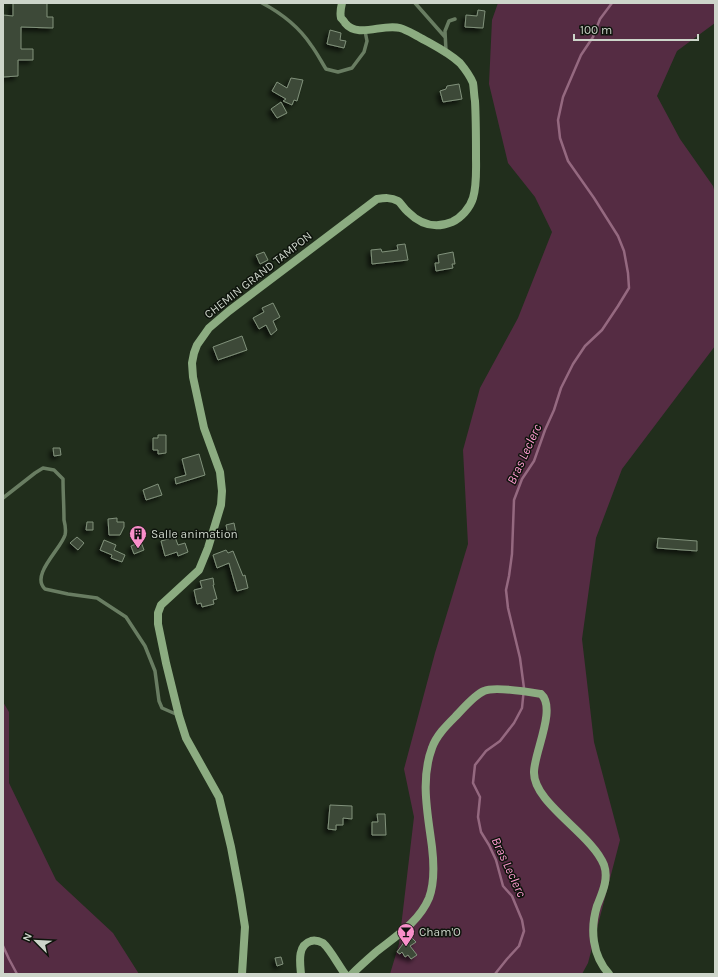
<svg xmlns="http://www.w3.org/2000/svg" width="718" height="977" viewBox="0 0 718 977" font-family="Karla,sans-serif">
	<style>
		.green { fill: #552c43 }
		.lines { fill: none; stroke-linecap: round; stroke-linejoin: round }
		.stream { stroke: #956980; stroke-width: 2.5 }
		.building { fill: #3c4a37; stroke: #81917b; filter: url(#shadow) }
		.service { stroke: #697d62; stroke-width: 3.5 }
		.secondary { stroke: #8cac81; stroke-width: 8 }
		.labels { text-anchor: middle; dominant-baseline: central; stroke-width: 3; stroke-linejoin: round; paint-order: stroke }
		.street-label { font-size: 12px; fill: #cdd5ca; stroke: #0e140c }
		.poi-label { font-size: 12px; fill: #cdd5ca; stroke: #0e140c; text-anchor: start }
		.water-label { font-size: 13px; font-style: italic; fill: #fc99cf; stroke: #0e140c }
	</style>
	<defs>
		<filter id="shadow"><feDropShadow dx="-3.5" dy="3.5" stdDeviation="2" flood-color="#0009"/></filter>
	</defs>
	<rect width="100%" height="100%" fill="#212e1c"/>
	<path class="green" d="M498,3H715V23L677,51L657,96L680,139L713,186L715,193V346L622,469L596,538L582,639L594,742L620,840L588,963L582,974H390L399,944L414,817L404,769L435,653L468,544L463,450L480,388L518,318L552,232L535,197L508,163L489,84L492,20Z
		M3,702L9,712V783L56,880L113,933L139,974H3Z"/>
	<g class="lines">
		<path class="stream" d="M3,946L9,959L17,974
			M495,974L507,959L519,946L524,931L522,920L512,896L503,886L496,860L489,845L481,832L478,817L480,797L473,783L475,765L486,751L500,741L514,723L522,708L524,688L520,658L508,608L506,590L509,576L512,554L514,500L522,479L534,461L545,430L554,410L561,388L573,364L585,346L602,330L618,306L629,288L628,273L624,251L618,236L594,198L568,161L560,138L558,120L563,97L581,55L593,37L600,19L612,3"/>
	</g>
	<path class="building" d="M13,3H47V17H53V28L21,27V49H33V60H18V76L3,77V15L13,16Z
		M478,10L485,11L483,28L465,27L466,15L477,16Z
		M330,30L341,33L340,40L346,41L344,48L327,44Z
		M291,78L303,80L297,101L294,100L292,105L283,101L286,99L272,91L277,82L287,88Z
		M459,84L462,99L443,102L440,91L446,89L447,86Z
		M281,102L287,113L277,118L271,109Z
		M405,244L408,260L372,264L371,250L381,249L382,252L398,250L397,245Z
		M264,252L268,260L260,264L256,255Z
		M453,252L455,264H452L453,268L436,271L435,263H439L438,255Z
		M273,303L280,317L273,321L277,330L271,335L266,325L259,329L253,318L264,312L262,308Z
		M242,336L247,350L218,360L213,347Z
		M158,435H166V453L158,454V450H153V438H158Z
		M53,448H60L61,455L54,456Z
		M199,454L205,475L176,484L175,478L186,475L182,459Z
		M158,484L162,495L146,500L143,490Z
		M117,518V522H124V527L120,535H109L108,519Z
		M87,522H93V530H86Z
		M234,523L236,533L228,535L226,525Z
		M77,537L84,543L78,550L70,543Z
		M175,537L178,545L185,543L188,552L178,556L177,552L165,556L161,541Z
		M658,538L697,541V551L657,548Z
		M104,540L116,545L114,550L125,555L122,562L111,558L112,555L100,550Z
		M141,542L144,550L134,554L131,546Z
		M226,550L228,553L233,551L243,576L245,575L248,588L237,591L229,563L217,568L213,555Z
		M213,578L214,585H213L217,599L213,600L214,604L202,607L201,603L197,604L194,590L202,588L200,581Z
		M330,805L352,806V819L343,818V825H336V830L328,829Z
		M377,814H385L386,835H372V822H378Z
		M411,937L416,942L410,946L417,955L411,959L408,955L405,957L402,952L400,954L397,952L405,941L406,942Z
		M281,957L283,964L277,966L275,958Z"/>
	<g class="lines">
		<path class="service" d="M262,3C281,13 299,27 311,45C317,53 321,61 326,69L338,72L352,68L364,52L367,41L365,31
			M415,3L445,37
			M446,51L445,31L449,21L455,19
			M3,498L35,473L43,468L54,470L63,479C63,493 64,506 64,520C65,524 66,531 65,535C61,549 30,575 45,589L68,594L97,598L126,617L145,646L155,671L159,701L162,708L178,715"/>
		<path class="secondary" d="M242,974L245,927L240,895L231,847L219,797L186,738L179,716L166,663L158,624V613L161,605L199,570L208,548L221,505L222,491L220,472L204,428L193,377L192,363L194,353L197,345L209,328L229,311L377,199C384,198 391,197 398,201C401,203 404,209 408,212C421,225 435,229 452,222C461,218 470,208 473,198C477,185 476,169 476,156C476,138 476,119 475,101C474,96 474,89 473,83C470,76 465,69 460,63C448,52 433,45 419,37C413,34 407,30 400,28C383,23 358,39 345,23C345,22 342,19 341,18C340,14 341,7 342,3
			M301,974C300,963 297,945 311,941C315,940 319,941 323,943C330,949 339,966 345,974
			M352,974C360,966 368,959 376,952C396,936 419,922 429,898C435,882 434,864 432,847C428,815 420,780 432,748C436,736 446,726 455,717C463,709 474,695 484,691C494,686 529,692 541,694C557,708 534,753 534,772C533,803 592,834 604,865C609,879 602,893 597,906C590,929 592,955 609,974"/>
	</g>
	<defs>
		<symbol id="building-pin" viewBox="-11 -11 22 30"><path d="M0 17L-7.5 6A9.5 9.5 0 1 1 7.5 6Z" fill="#f98fca" stroke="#0e140c"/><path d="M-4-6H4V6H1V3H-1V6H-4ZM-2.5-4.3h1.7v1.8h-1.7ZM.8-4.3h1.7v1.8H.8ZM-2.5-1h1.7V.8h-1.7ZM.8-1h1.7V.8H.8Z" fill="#111"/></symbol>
		<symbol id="bar-pin" viewBox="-11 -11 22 30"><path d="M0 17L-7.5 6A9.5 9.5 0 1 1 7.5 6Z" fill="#f98fca" stroke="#0e140c"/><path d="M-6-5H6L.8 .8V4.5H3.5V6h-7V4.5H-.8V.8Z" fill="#111"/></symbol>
	</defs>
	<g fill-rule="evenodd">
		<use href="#building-pin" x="128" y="524" width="20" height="27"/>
		<use href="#bar-pin" x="396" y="922" width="20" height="27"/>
	</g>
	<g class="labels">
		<g class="street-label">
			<text transform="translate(258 275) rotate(-38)">CHEMIN GRAND TAMPON</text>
		</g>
		<g class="poi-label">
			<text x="151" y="534">Salle animation</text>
			<text x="419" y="932">Cham'O</text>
		</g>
		<g class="water-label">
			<text transform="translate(524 454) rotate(-65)">Bras Leclerc</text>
			<text transform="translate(509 867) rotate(65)">Bras Leclerc</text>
		</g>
	</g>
	<rect width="718" height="977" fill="none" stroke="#cdd5ca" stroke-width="8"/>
	<g transform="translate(36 941) rotate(294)" stroke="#0e140c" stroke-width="3" paint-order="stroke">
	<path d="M0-3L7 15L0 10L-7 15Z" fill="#cdd5ca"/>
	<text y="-6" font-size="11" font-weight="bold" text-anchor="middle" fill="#cdd5ca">N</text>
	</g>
	<path d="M574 34v6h124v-6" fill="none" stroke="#cdd5ca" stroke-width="2"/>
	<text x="580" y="34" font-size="12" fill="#cdd5ca" stroke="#0e140c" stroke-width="3" paint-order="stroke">100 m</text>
</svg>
